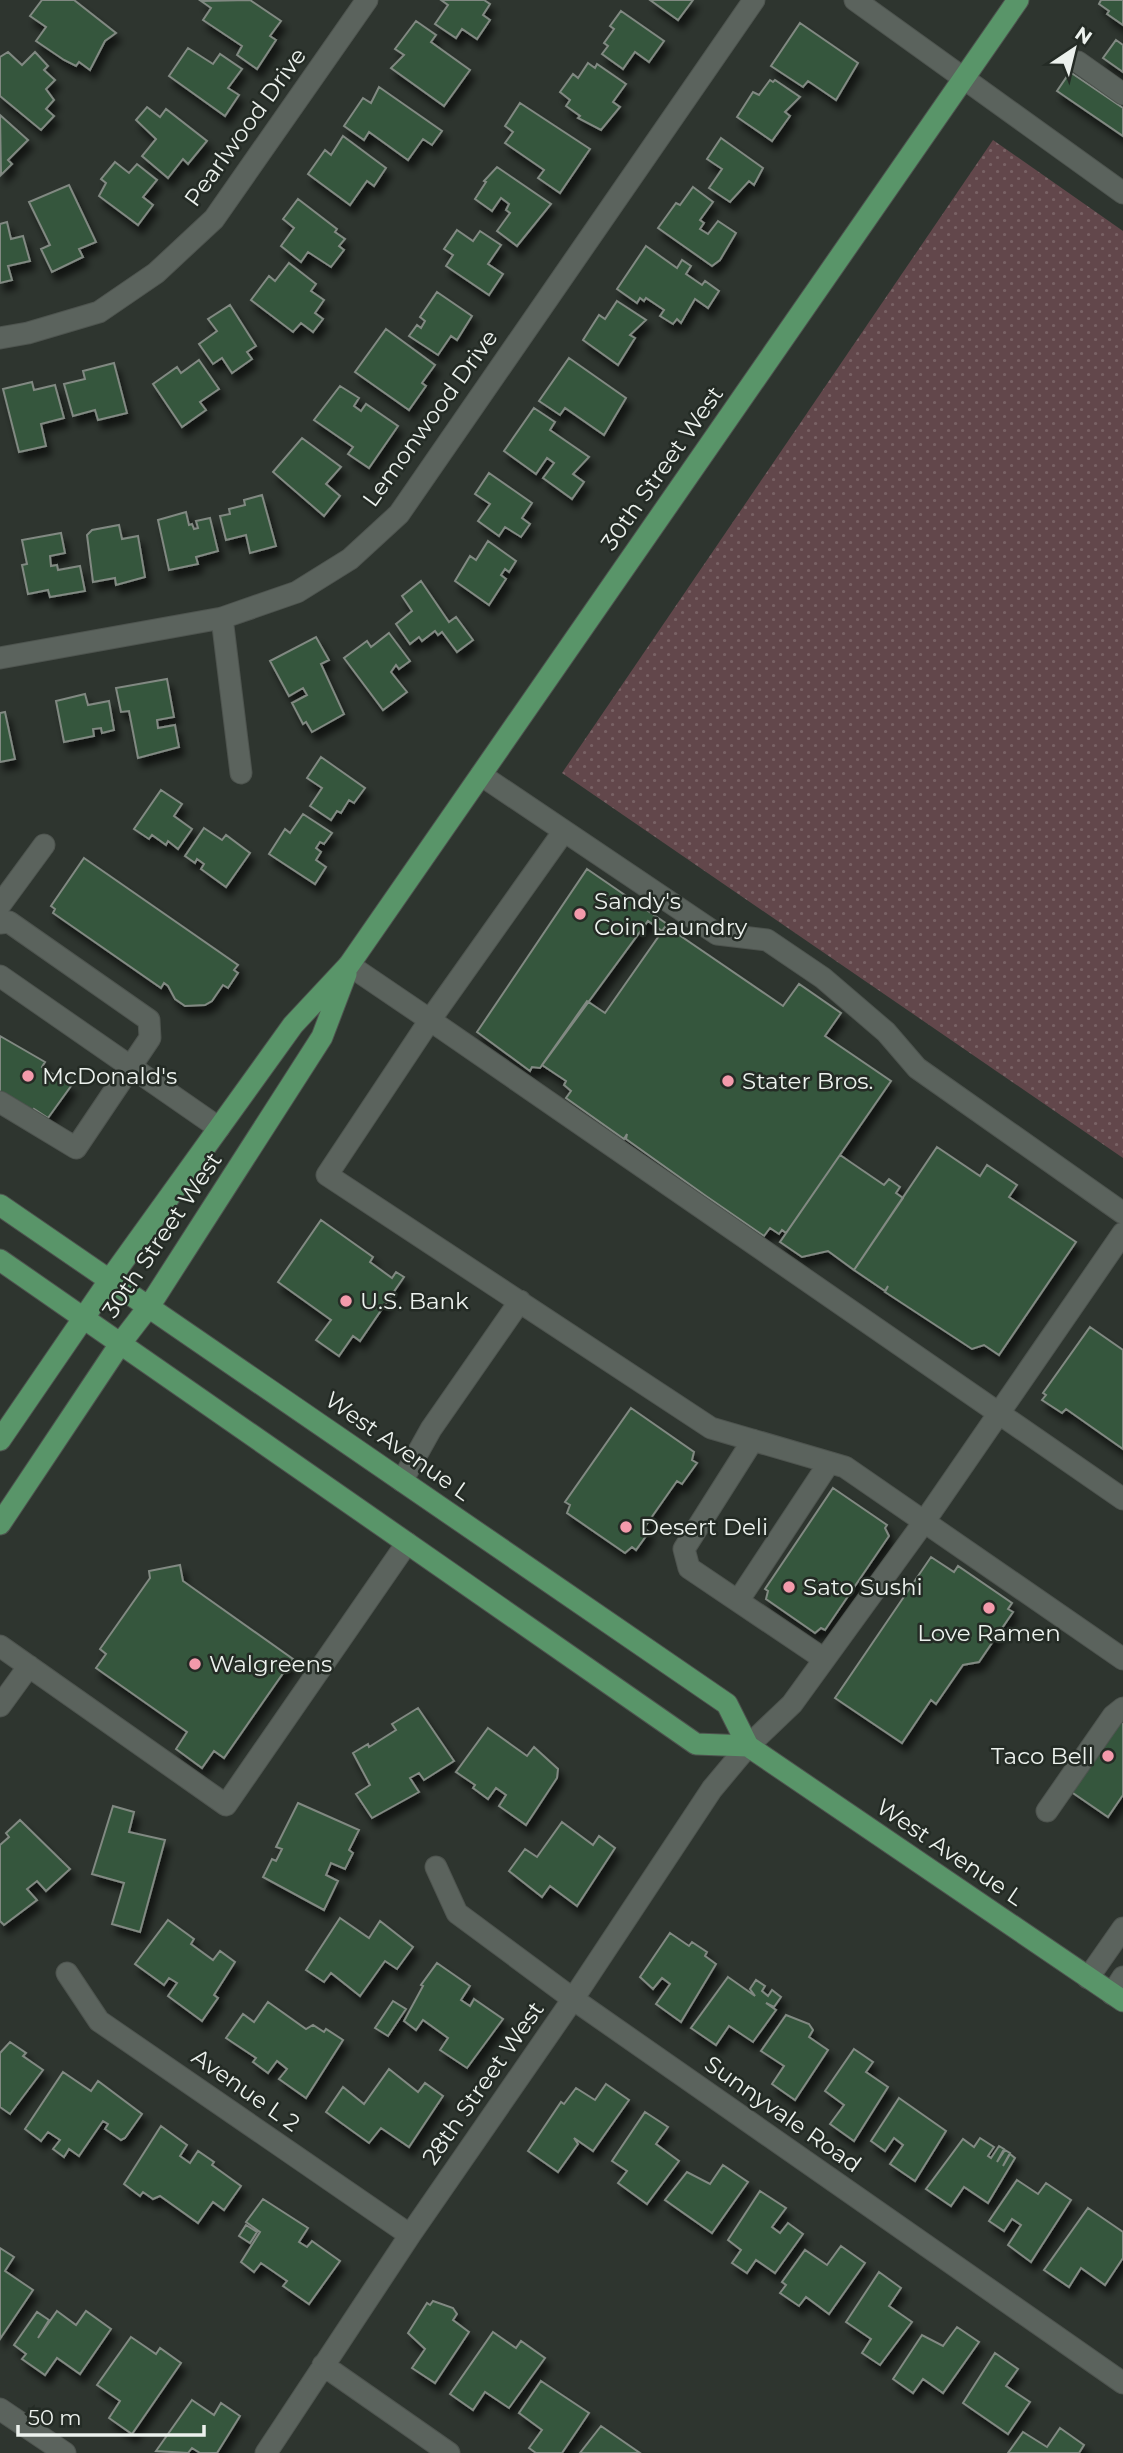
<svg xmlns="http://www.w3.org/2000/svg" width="1123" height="2453" viewBox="0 0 1123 2453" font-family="Montserrat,sans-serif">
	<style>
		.grass { fill: url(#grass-dots) }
		.building { fill: #36563d; stroke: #818982; stroke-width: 2; filter: url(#shadow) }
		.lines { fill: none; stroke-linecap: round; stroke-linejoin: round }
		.minor-casing { stroke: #4e544f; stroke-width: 23 }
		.major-casing { stroke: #4e544f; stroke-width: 23 }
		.minor { stroke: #5b635d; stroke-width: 21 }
		.major { stroke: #599569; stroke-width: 21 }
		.poi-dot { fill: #f39aab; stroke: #242b25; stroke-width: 2.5 }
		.labels { text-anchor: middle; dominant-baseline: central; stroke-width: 5; stroke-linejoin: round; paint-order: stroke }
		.street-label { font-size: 23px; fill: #ecf1ed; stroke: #242b25 }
		.poi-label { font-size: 23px; fill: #ecf1ed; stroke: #242b25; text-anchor: start }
	</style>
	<defs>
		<pattern id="grass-dots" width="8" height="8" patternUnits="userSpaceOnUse" patternTransform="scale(1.75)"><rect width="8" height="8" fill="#62474b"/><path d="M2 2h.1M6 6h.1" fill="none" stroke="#796265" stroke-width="1.8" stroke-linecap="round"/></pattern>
		<filter id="shadow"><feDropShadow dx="4.5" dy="8" stdDeviation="3.5" flood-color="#0009"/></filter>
	</defs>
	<rect width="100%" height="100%" fill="#2e352f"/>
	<path class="grass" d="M993,140L1123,231V1158L562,773Z"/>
	<path class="building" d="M42,0H74L116,33L105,41L90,70L79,62L76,66L64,60L36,41L46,27L30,16Z
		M250,0L281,21L270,36L276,40L257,69L237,55L242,46L203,20L211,8L201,1Z
		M441,0H484L490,4L483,15L490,20L477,39L462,29L456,38L435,24L448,5Z
		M650,0H693L678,20Z
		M1101,0H1123V25L1107,14L1109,11L1099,4Z
		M621,11L664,41L649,62L635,52L623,69L602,54L608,46L604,43L614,29L610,26Z
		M416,21L436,35L431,42L470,70L444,106L391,68L404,55L395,49Z
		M800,23L858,63L836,100L808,81L803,87L771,66Z
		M1116,40L1123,45V72L1103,58Z
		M188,48L213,64L220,54L242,69L228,88L239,95L225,116L169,76Z
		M8,52L22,65L35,52L48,66L44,70L55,80L46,89L54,100L46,109L54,116L41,130L0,96V57Z
		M588,63L595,68L597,64L626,84L613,102L620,107L601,130L578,118L580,116L566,106L570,100L560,92L573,74L578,78Z
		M1070,72L1123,108V136L1057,91Z
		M770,80L773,82L775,80L800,97L785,112L790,116L772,141L737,117L753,92L759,95Z
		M379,87L442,131L432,145L423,139L408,160L369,132L364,140L344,126L363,98L371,103Z
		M520,103L590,149L560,193L538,178L544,170L505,143L513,132L505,126Z
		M147,107L160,117L166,109L207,141L188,164L183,159L168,178L142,156L156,139L136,120Z
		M0,115L28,140L8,160L12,164L1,175Z
		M343,136L386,168L374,186L367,181L350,205L308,174L325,150L331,155Z
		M721,138L763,168L754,185L749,181L730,202L709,188L722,169L707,159Z
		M115,162L129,173L137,164L157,180L143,197L153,205L138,225L99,196L106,183L101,179Z
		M497,167L551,204L517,246L497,231L510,213L506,210L509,204L501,198L492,211L475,199L486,182L484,181Z
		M69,185L96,242L79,249L83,257L52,272L41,249L50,245L29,202Z
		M693,187L713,202L700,220L704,223L700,229L708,234L718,221L736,233L720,260L712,266L658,228L676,203L680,205Z
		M298,199L337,229L335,232L345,239L339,246L344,250L331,267L308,252L301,262L281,246L294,228L283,219Z
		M7,222L11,239L23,236L30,261L8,266L12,280L0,283V224Z
		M457,230L473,241L480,231L501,245L488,264L503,274L489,295L446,266L453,255L444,249Z
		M646,246L677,268L682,260L691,266L686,274L702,285L705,281L719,291L708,308L695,299L681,323L677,319L673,324L660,316L664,310L646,298L644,301L640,298L637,303L617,289Z
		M289,263L316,284L311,291L324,300L315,313L323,319L313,332L301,323L293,332L251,300L269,276L275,281Z
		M437,292L472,316L457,340L451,336L438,355L409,336L417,325L421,328L425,321L420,317Z
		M617,301L646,320L630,335L635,338L618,365L583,340L599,315L605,319Z
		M230,305L256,346L247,352L252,359L232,373L222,358L213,364L199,344L217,331L208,319Z
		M386,329L435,365L422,383L426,386L409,410L355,372Z
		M569,358L626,398L604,435L565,408L560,415L539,401Z
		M199,360L219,389L200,402L206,410L182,427L153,384L177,367L181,373Z
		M114,363L127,413L98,420L95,410L73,416L64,384L85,379L83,371Z
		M32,382L34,390L55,385L64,418L41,424L46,446L19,452L3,389Z
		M340,386L359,398L354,406L361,411L366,404L398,426L369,468L348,454L353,447L314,420Z
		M534,408L555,422L550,430L589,457L573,474L584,482L572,499L543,478L554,463L547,458L536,474L504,451Z
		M302,438L341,467L326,484L340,496L324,516L273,472Z
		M489,473L532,503L522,518L530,524L521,537L505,527L499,536L478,521L490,504L475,494Z
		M262,495L276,546L250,553L246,535L226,540L220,516L230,514L229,509L245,505L244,500Z
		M186,512L189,525L192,524L194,529L198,528L196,521L210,518L218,551L196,557L198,564L169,570L158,520Z
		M119,525L122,539L138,536L145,577L116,585L115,578L93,582L87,535L92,530Z
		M61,533L65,553L50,556L51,566L57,565L58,570L80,566L85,591L50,597L48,590L28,594L22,565L27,564L22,540Z
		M488,541L516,561L509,572L505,569L501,575L506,579L489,605L455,581L470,556L476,560Z
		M421,581L449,622L456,617L473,640L457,652L442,632L438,635L435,631L422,641L419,637L410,644L396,624L412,611L402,596Z
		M389,633L410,661L399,669L396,665L391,672L407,692L383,710L344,658L367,641L371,647Z
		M316,637L329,660L321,664L344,714L312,732L306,722L303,724L292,703L307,695L303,688L289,696L270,661Z
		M167,679L174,717L157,720L158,728L175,725L179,747L138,758L129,711L121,712L116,688Z
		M85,694L88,705L109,701L114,730L102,733L101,728L93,729L94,736L64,742L56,701Z
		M5,712L15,759L0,762V713Z
		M321,757L365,788L354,803L349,800L341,813L337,811L331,820L310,806L322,788L307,778Z
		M161,790L182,804L174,816L192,829L178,849L168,841L166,845L152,835L149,839L134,829Z
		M303,814L332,833L324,844L320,842L316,848L321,852L316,860L326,867L315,884L269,854L285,829L290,833Z
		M204,828L222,840L226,835L250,853L226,887L201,869L204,864L197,859L195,863L185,856Z
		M84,858L238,965L234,970L238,973L228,988L223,985L212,1001L205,1005L185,1006L175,999L168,986L164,983L161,988L53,913L55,909L51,906Z
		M587,869L667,924L662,931L648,921L540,1068L532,1067L530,1071L477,1032Z
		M666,926L783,1006L799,984L841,1013L825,1036L891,1081L786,1233L782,1230L779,1234L770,1228L764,1236L706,1196L626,1139L627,1134L624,1139L566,1098L571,1091L564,1085L566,1081L542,1065L587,1001L605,1013Z
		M0,1036L45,1062L42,1067L71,1086L48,1118L34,1109L32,1113L0,1099Z
		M937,1147L980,1176L987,1165L1017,1185L1009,1197L1076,1242L999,1355L984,1345L972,1349L885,1292L888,1286L885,1291L854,1270Z
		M840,1155L884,1185L889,1179L900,1187L896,1193L903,1198L854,1270L828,1251L802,1257L780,1242Z
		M321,1220L373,1257L370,1262L392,1278L396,1272L404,1277L360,1341L353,1336L339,1356L316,1340L331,1320L278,1282Z
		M1090,1327L1123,1350V1449L1066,1409L1062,1413L1042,1400L1046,1395L1043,1393Z
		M631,1408L694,1452L692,1460L697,1463L682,1484L677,1481L644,1528L649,1532L636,1550L632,1547L625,1553L567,1513L570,1505L565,1502Z
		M833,1488L887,1525L885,1528L889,1536L825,1630L821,1628L815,1633L766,1599L768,1591L765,1589Z
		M931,1557L954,1572L958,1566L1012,1603L1008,1609L1013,1612L979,1662L963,1665L936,1704L931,1700L902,1743L835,1698Z
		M180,1565L183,1581L293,1659L224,1758L214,1751L202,1768L176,1749L187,1732L96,1668L106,1654L100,1649L150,1578L149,1571Z
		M418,1708L454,1761L424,1780L419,1773L410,1778L419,1792L372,1818L356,1794L370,1785L353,1753L368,1744L369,1747L396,1730L392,1724Z
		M1119,1719L1123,1722V1795L1108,1817L1070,1791Z
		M488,1728L527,1756L534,1747L558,1769L557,1778L526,1825L499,1806L506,1795L496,1788L488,1799L473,1788L475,1785L456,1772Z
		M298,1803L359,1830L349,1850L353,1853L345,1869L331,1863L326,1875L338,1881L324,1910L263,1877L272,1859L276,1861L282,1849L276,1847Z
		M113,1806L134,1812L129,1832L165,1840L140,1932L112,1924L124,1883L92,1874Z
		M20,1820L70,1869L46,1891L37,1881L27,1889L37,1900L4,1925L0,1921V1845L9,1837L6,1833Z
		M562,1822L593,1845L599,1836L615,1848L577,1906L550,1886L542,1897L509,1871L525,1849L537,1857Z
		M340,1918L369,1938L380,1921L413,1947L397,1969L385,1961L360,1996L331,1973L324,1982L306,1970Z
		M168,1920L194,1939L191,1944L213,1960L220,1951L235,1962L214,1995L218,1998L202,2021L168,1996L177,1983L169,1978L164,1985L135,1964Z
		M670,1933L689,1946L692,1942L707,1952L705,1956L716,1964L681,2022L656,2004L670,1984L662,1978L653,1989L640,1977Z
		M437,1963L470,1986L461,2000L470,2006L474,1999L503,2019L467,2068L440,2050L448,2038L423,2020L416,2030L404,2021L423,1986L421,1985Z
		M728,1977L755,1996L750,1989L756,1980L765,1986L762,1991L768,1996L772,1990L781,1997L774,2007L766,2003L776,2010L753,2042L729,2026L716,2045L691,2028Z
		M393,2001L406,2009L388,2036L375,2028Z
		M268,2002L306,2029L313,2025L324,2032L326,2029L343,2040L306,2098L279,2079L287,2069L277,2061L268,2073L253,2062L256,2058L226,2038L243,2014L254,2022Z
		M786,2015L809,2024L813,2030L809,2037L828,2050L795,2100L772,2084L784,2066L761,2051Z
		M10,2042L26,2053L23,2056L43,2070L10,2114L0,2107V2053Z
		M854,2049L873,2062L866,2072L888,2087L854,2141L830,2124L844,2105L825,2091Z
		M389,2069L418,2092L425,2083L443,2096L409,2147L381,2128L369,2143L326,2112L343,2087L364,2104Z
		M63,2072L91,2091L98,2081L142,2114L125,2138L121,2140L105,2129L108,2124L103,2121L79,2156L69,2149L64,2157L53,2149L60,2140L48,2132L41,2141L25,2129Z
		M606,2084L629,2100L593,2151L574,2138L578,2144L558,2172L528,2151L561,2102L564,2104L576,2088L595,2100Z
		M899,2098L946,2131L915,2181L890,2164L903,2145L894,2138L885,2151L871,2141Z
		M645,2112L668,2127L656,2144L679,2161L647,2204L618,2183L627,2171L612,2161Z
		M161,2126L187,2145L180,2156L190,2163L198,2151L214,2162L212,2165L241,2186L224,2210L213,2202L198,2223L160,2196L153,2199L143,2192L140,2196L124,2184Z
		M980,2138L994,2147L988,2156L991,2158L999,2146L1004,2149L997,2162L1005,2150L1010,2153L1003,2166L1010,2154L1015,2158L988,2203L964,2187L951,2206L926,2189L963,2139L974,2147Z
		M723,2165L748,2182L712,2233L665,2200L687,2172L710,2184Z
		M1017,2180L1038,2194L1046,2183L1071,2200L1031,2262L1008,2245L1021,2225L1012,2219L1004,2231L989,2221Z
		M760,2191L786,2208L772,2227L780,2233L788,2223L803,2234L775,2273L756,2260L747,2273L732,2263L741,2250L728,2240Z
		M263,2199L308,2228L299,2242L307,2247L312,2241L340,2261L309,2304L283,2286L287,2281L261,2263L254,2272L241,2262L260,2232L246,2222Z
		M1088,2208L1123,2232V2258L1105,2285L1081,2268L1069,2287L1044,2270Z
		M246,2225L257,2232L250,2243L239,2236Z
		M841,2246L865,2263L829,2314L806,2297L799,2306L780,2293L786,2285L782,2282L805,2250L827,2265Z
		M0,2248L14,2257L5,2271L33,2290L0,2339Z
		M879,2272L901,2288L889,2306L912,2322L880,2365L862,2353L871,2339L846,2322Z
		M433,2301L453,2308L457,2314L453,2320L469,2332L435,2383L412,2368L425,2349L408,2333L427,2303L430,2305Z
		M57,2311L76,2325L86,2311L111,2329L80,2374L57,2358L45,2375L22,2359L26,2354L14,2345L37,2312L49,2320L38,2338Z
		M957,2327L979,2342L943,2393L923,2379L913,2393L893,2379L922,2335L943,2346Z
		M493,2332L516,2348L521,2341L545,2358L509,2408L485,2392L473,2410L450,2394Z
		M131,2337L156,2354L160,2348L181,2363L132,2434L109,2418L120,2401L97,2385Z
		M995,2353L1018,2369L1006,2386L1030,2402L1008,2434L963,2403Z
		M541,2381L589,2413L562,2453H536L529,2448L542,2430L519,2413Z
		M192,2400L214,2415L221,2403L240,2416L217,2453H200L192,2448L188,2453L156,2451Z
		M601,2426L640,2453H580Z
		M1060,2428L1084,2445L1079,2453H1008L1023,2432L1047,2447Z"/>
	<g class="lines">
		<defs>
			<path id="minor" d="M855,0L1123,193
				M1078,62L1123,94
				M0,338L28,333L99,312L156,273L214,219L367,0
				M222,618L241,773
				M0,658L222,618L297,592L350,559L399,514L754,0
				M481,775L717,934L767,940L823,978L886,1032L917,1068L1123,1213
				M0,905L44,845
				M0,923L9,922L149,1020L150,1038L76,1148L0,1102
				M349,965L430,1020L564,831
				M0,976L219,1128
				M753,1440L684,1549L689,1568L824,1659
				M402,1481L431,1429L520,1301
				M1123,1499L430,1020L327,1175L711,1428L845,1467L1123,1659
				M738,1601L829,1463
				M0,1646L226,1805L407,1543
				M0,1706L29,1666
				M1047,1811L1113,1716L1123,1708
				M436,1867L457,1913L573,1999L1123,2383
				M67,1973L99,2021L410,2235
				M1088,1978L1123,1928
				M1112,1994L1123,1977
				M323,2365L449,2453
				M0,2409L65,2453
				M266,2453L410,2235L573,1999L712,1789L748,1746L792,1704L924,1522L1123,1233"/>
			<path id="major" d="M0,1205L727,1704L748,1746L1123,2001
				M0,1260L696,1744L748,1746
				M0,1440L111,1278L293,1025L349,965L1018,0
				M0,1524L120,1344L150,1305L322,1037L346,974"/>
		</defs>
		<use href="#minor" class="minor-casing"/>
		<use href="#major" class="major-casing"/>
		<use href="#minor" class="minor"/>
		<use href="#major" class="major"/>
	</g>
	<g class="poi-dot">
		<circle cx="580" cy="914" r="7"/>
		<circle cx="28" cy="1076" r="7"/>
		<circle cx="728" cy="1081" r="7"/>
		<circle cx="346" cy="1301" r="7"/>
		<circle cx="626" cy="1527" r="7"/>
		<circle cx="789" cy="1587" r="7"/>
		<circle cx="989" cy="1608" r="7"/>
		<circle cx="195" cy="1664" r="7"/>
		<circle cx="1108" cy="1756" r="7"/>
	</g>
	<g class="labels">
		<g class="street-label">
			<text transform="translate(245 127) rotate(-54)">Pearlwood Drive</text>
			<text transform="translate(430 418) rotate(-54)">Lemonwood Drive</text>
			<text transform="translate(662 468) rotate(-55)">30th Street West</text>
			<text transform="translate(162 1235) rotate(-56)">30th Street West</text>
			<text transform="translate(398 1446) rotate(35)">West Avenue L</text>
			<text transform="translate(950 1852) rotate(34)">West Avenue L</text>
			<text transform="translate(483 2083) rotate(-55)">28th Street West</text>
			<text transform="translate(246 2090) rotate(35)">Avenue L 2</text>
			<text transform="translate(783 2114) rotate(35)">Sunnyvale Road</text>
		</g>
		<g class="poi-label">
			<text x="594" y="901">Sandy's<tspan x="594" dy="26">Coin Laundry</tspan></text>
			<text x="42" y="1076">McDonald's</text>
			<text x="742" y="1081">Stater Bros.</text>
			<text x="360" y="1301">U.S. Bank</text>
			<text x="640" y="1527">Desert Deli</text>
			<text x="803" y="1587">Sato Sushi</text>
			<text x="989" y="1633" text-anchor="middle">Love Ramen</text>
			<text x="209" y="1664">Walgreens</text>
			<text x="1094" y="1756" text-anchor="end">Taco Bell</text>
		</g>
	</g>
	<g transform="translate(1074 49) rotate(35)" stroke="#242b25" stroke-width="5" paint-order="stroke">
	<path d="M0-5L12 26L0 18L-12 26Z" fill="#ecf1ed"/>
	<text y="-10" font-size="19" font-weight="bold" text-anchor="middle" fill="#ecf1ed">N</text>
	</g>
	<path d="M18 2425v10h186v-10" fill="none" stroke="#ecf1ed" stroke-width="3.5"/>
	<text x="28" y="2425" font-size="21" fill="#ecf1ed" stroke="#242b25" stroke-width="5" paint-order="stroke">50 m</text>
</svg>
